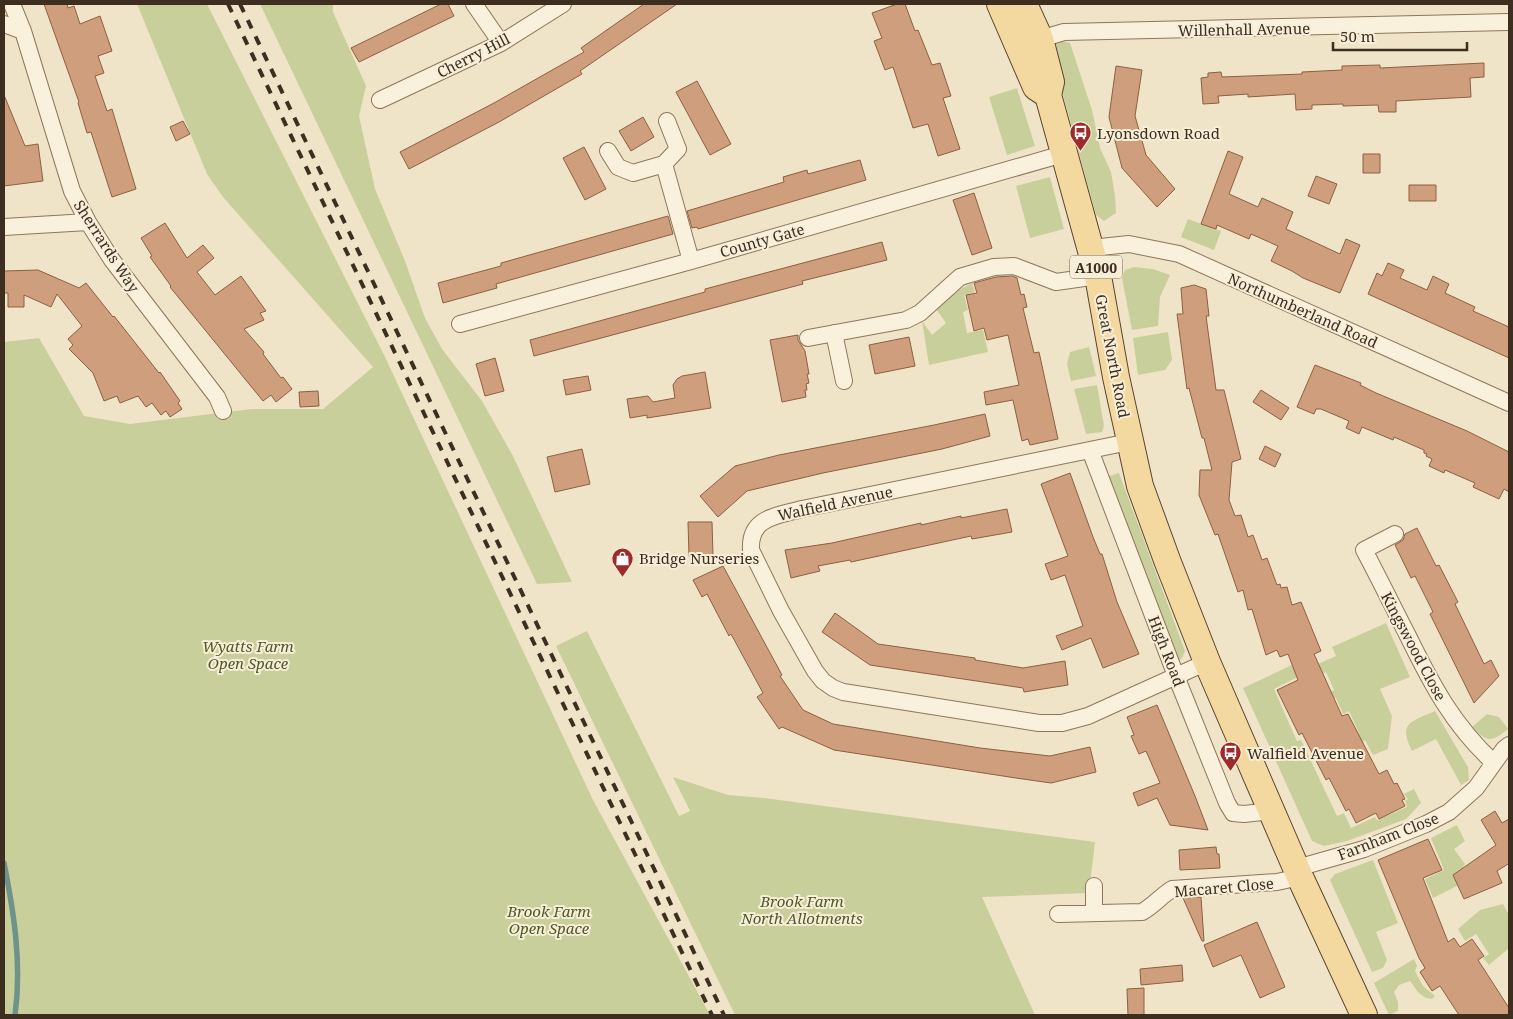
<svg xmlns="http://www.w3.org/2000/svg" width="1513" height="1019" viewBox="0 0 1513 1019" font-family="'Noto Serif',serif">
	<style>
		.green { fill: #c9cf9b }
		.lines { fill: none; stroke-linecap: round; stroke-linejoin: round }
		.stream { stroke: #6f938a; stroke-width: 5.5 }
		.building { fill: #cf9f7d; stroke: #8d5f41 }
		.street-casing { stroke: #8d765c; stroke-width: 18 }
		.primary-casing { stroke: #5b4430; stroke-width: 28 }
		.street { stroke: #faf1dc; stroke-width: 16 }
		.primary { stroke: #f3d9a0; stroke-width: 26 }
		.rail { stroke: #3d2e20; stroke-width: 4; stroke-dasharray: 9 9; stroke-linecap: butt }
		.labels { text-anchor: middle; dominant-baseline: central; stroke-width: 4; stroke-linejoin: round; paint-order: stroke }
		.shield { fill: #f7eed8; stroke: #756857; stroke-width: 1 }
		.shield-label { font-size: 14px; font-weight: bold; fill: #3d2e20 }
		.street-label { font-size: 15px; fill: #3d2e20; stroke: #f7eed8 }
		.poi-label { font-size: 15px; fill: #3d2e20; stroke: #f7eed8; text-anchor: start }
		.park-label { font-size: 15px; font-style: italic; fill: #4d5a26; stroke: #f7eed8 }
	</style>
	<rect width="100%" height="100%" fill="#f0e4c8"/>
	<path class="green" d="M137,4H207L385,357L593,800L710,1015H4V342L39,338L84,416L130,424L251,409H323L373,367L223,197L207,174Z
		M260,4H333V12L366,86L359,116L375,189L405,261L425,318L442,349L482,401L513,456L572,582L537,584Z
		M1059,40L1070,43L1092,110L1100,148L1111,172L1115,196L1116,213L1104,221L1096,215L1049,44Z
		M1017,88L1035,146L1007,155L989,97Z
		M1050,177L1064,229L1030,238L1016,186Z
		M1188,219L1221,231L1214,250L1181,237Z
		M1134,267L1153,269L1170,275L1160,297L1158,326L1132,330L1122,278L1125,270Z
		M972,283L975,292L964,295L968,310L963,312L967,333L983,330L988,352L929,365L922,321L932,335L946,323L936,309L955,292Z
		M1168,332L1172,360L1165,370L1138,375L1133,338Z
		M1089,347L1096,376L1071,381L1067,364L1070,352Z
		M1097,385L1104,426L1102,432L1086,434L1074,389Z
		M1119,473L1185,651L1182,658L1177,662L1106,477Z
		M1386,623L1410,677L1380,689L1392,716L1388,749L1373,755L1365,740L1361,743L1357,735L1359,733L1349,711L1343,714L1336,698L1333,699L1329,693L1334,690L1326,672L1323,674L1318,664L1336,656L1332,647Z
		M587,631L679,816L690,811L673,777L728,795L764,798L1095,842L1089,893L982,897L1035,1015H735L556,646Z
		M1292,665L1298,677L1274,689L1297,741L1301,740L1337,816L1344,813L1351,828L1375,817L1377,820L1407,807L1405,801L1408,799L1404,794L1414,789L1421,803L1406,819L1347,841L1324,846L1312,841L1243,688Z
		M1435,711L1468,767L1469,780L1461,785L1436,739L1412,751C1398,723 1410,722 1435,711Z
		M1487,714L1499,717L1508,729C1491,743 1487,742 1472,727Z
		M1457,825L1465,841L1454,849L1465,864L1463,867L1471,879L1433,898L1425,879L1444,870L1431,838Z
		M1373,860L1398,923L1376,932L1387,960L1383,968L1372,972L1330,880L1335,874Z
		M1503,904L1509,915V948L1489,965L1483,958L1489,954L1476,934L1465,941L1458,929L1480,910Z
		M1414,959L1417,966L1415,971L1423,986L1435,996L1432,999C1420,998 1416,989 1410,981L1399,985L1394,992L1398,1002V1011L1389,1015L1374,983Z"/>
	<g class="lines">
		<path class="stream" d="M4,863C14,913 22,964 15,1015"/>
	</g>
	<path class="building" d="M44,4H67L68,8L74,6L80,24L100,16L112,51L98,56L104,73L95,76L107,111L112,109L136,189L112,197L91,132L87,133L78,103L79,102Z
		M441,4H448L454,16L359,62L351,48Z
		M644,4H677L580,71L582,74L499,122L409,169L400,152L494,103L584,52L581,48Z
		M897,4H905L915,31L918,30L932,65L940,63L951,96L943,98L960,149L938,156L928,124L913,128L893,67L885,70L874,41L882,38L872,13Z
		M1484,63V77L1470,78L1471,97L1396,101V112H1379L1378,105L1343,106V104L1312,105V109L1296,110L1295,94L1248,97V94L1218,96L1219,103L1203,104L1201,78L1208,77V73L1221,72L1222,77L1302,74V72L1342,70V66L1380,65V68Z
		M1116,66L1142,70L1135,116L1146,155L1175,189L1157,207L1122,168L1109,117Z
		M697,81L731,144L710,155L676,92Z
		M4,95L25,146L38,144L43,181L4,186Z
		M643,117L654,137L631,151L619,131Z
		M183,121L190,134L176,141L170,127Z
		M584,147L606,189L585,200L563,158Z
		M1228,151L1243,157L1229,194L1258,207L1262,198L1293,212L1286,229L1340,254L1346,239L1360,245L1340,293L1303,278L1292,271L1271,261L1278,246L1251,234L1249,239L1217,225L1216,229L1201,224Z
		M1363,154H1380V173H1363Z
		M860,160L866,180L698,229L697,227L692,228L687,211L784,182L783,177L807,170L808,174Z
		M1316,176L1337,184L1329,204L1308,196Z
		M1409,185H1436V201H1409Z
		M974,193L992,248L972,255L953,200Z
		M668,216L673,234L496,284L497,288L443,303L438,283L501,266V263Z
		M165,223L187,258L203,245L214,258L197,272L215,295L241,276L266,311L260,313L264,320L244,329L264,352L263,354L281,378L283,377L292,389L276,402L271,395L263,401L170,287L171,286L150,257L152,256L141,238Z
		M882,242L887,260L802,281L803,284L534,356L530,340L705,292V289Z
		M1388,263L1404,270L1400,278L1427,290L1433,276L1449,284L1445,293L1475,307L1473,311L1509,327V358L1368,294L1377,273L1382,276Z
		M38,270L79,288L86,283L113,317L114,316L159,373L160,372L180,401L178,403L182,409L170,417L166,411L161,415L152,403L146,407L138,396L120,403L117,396L104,401L93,373L69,349L73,345L68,339L82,326L57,294L51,307L24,295V307H8V293H4V271Z
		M1012,276L1017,278L1021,295L1024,294L1027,307L1023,308L1034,353L1039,352L1058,439L1030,445L1028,439L1022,441L1013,400L986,405L984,392L1019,385L1008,335L987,340L984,328L974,331L966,295L977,293L974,283L996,277Z
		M1194,285L1206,289L1209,316H1206L1216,390H1224L1241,459L1232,462L1229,500L1235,516L1241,515L1248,537L1253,535L1262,560L1267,558L1277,585L1280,584L1281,588L1287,587L1292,605L1301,602L1321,651L1314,654L1342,716L1348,714L1379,774L1387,770L1394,784L1397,783L1405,799L1402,800L1405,806L1379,819L1376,813L1356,823L1349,809L1346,811L1329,778L1326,780L1302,733L1299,735L1277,690L1298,680L1288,654L1280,657L1277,650L1266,655L1252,609L1248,610L1243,590L1238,592L1218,534L1215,535L1199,495L1200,470H1212L1204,438H1202L1189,388L1187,389L1177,314H1183L1181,288Z
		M798,335V340L805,351L809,374H807L809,383L806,384L807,390H805L806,397L782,402L770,340Z
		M909,337L915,366L875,374L869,345Z
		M495,358L504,391L485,396L476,364Z
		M1315,365L1361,383L1360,385L1376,393L1467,431L1509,452V492L1504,489L1499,499L1473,487L1475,483L1445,470L1444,473L1429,466L1432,459L1426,456L1427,454L1424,453V450L1394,437L1393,440L1362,427L1359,434L1346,428L1349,421L1321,409H1316L1314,414L1297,407Z
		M705,372L711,408L647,418V415L630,418L627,399L648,396L653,402L675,398L673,385L677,379L682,376Z
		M588,376L591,390L566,395L563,380Z
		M1261,390L1289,408L1281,420L1253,402Z
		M318,391L319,406L300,407L299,392Z
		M985,414L990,436L942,449L823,473L747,491L718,517L700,496L735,466L779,455L934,425Z
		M1265,446L1281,454L1275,467L1259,459Z
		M582,449L590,484L555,492L547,457Z
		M1070,473L1093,537L1100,554H1102L1117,602L1139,654L1103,668L1091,638L1062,650L1056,636L1083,626L1065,575L1051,580L1045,564L1068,556L1041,484Z
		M1007,509L1012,532L972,539L971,536L851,562L850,560L818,566L820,571L791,578L785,550L832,543L921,523V525L961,516V518Z
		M688,522H712L713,556H689Z
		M1417,528L1436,566L1439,565L1458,602L1455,604L1484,664L1491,660L1499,676L1474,703L1430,614L1433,612L1415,576L1411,578L1395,545L1403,540L1405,534Z
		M723,566L782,675L780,676L803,710L833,724L980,748L1050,756L1090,747L1096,772L1051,783L1016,778L834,750L782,727L779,729L757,697L763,693L731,634L729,636L707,594L702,597L693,580Z
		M835,613L878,644L975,658V660L1023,668L1065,661L1068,685L1024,692L1023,688L870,665L822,632Z
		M1157,705L1195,796L1208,830L1170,825L1157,798L1138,806L1133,793L1160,783L1146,751L1139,754L1131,736L1134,735L1127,717Z
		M1495,811L1502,823L1509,819V865L1508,864L1497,871L1502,883L1464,899L1453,875L1496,845L1481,820Z
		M1428,839L1442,870L1423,878L1448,942L1454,938L1460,947L1472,939L1484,956L1478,960L1509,1008V1015H1459L1440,986L1432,991L1420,972L1425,968L1419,958L1378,860Z
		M1216,847L1217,854H1219L1220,868L1180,870L1179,850Z
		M1201,897L1204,941H1202L1183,898Z
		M1257,922L1285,987L1260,998L1241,955L1213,967L1204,945Z
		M1182,965L1183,981L1141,985L1140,969Z
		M1144,988V1015H1128L1127,989Z"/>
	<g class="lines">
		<defs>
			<path id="street" d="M12,4L23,31L72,191L88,222L112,260L217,397L223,411
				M474,4L501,43
				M4,24L23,31
				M1033,41L1064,32L1509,22
				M380,100L501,43L563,4
				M608,151L618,167L633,173L664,164L678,149L667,121
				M664,164L691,261
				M4,227L88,222
				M1091,248L1129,244L1179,254L1509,403
				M460,324L691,261L1063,154
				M834,333L844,381
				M808,338L906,320L920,313L960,277L994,267L1014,266L1056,282L1098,276
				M1129,442L802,509C777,516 749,517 751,550L781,611L815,671L823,681L833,688L843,692L1039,723H1062L1088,716L1207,662
				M1090,450L1176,676L1227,803L1233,813L1244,814L1272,811
				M1395,534L1364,550C1379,578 1393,607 1408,636C1432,685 1453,725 1494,763
				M1297,868L1364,849L1426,824L1449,812L1476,788L1504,749L1509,745
				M1094,886V913
				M1058,914L1142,912C1153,906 1161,896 1172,889L1277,882L1300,877"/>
			<path id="primary" d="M1000,4L1036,87L1048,95
				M1024,4L1040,39L1051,82L1048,95L1098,276L1116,377L1140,486L1167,560L1207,662L1300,877L1364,1015"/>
		</defs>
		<use href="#street" class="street-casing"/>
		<use href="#primary" class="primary-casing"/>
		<use href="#street" class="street"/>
		<use href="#primary" class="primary"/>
		<path class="rail" d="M228,4L712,1015
			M240,4L724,1015"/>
	</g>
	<defs>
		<symbol id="bus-pin" viewBox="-11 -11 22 30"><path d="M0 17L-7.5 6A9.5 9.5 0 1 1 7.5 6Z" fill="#9e2a2b" stroke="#f7eed8"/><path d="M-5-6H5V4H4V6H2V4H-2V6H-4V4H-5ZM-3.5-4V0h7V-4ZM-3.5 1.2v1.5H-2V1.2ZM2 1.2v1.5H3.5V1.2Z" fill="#fff"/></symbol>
		<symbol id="shop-pin" viewBox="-11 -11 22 30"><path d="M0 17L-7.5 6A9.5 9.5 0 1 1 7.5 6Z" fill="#9e2a2b" stroke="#f7eed8"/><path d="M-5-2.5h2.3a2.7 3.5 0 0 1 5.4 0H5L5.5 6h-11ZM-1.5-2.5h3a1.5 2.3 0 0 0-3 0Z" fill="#fff"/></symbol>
	</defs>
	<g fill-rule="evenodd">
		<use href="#bus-pin" x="1068" y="120" width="25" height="34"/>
		<use href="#shop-pin" x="610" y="546" width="25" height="34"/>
		<use href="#bus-pin" x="1218" y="740" width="25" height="34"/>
	</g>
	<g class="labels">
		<rect class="shield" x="1070" y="255.5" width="52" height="23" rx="4"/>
		<g class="shield-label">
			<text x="1096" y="267">A1000</text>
		</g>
		<g class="street-label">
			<text transform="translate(1244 29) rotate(-1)">Willenhall Avenue</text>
			<text transform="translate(473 55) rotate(-27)">Cherry Hill</text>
			<text transform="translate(762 240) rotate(-16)">County Gate</text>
			<text transform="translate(107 246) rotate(57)">Sherrards Way</text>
			<text transform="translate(1303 310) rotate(24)">Northumberland Road</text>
			<text transform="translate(1113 356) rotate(79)">Great North Road</text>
			<text transform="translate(835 503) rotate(-12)">Walfield Avenue</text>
			<text transform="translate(1414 646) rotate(62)">Kingswood Close</text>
			<text transform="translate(1167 651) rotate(69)">High Road</text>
			<text transform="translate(1388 836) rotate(-21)">Farnham Close</text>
			<text transform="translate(1224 887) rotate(-5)">Macaret Close</text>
		</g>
		<g class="poi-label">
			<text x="1097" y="133">Lyonsdown Road</text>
			<text x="639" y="558">Bridge Nurseries</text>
			<text x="1247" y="753">Walfield Avenue</text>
		</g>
		<g class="park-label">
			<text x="248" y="646">Wyatts Farm<tspan x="248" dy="17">Open Space</tspan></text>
			<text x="802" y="901">Brook Farm<tspan x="802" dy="17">North Allotments</tspan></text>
			<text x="549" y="911">Brook Farm<tspan x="549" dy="17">Open Space</tspan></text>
		</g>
	</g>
	<rect width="1513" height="1019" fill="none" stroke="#3d2e20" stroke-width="10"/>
	<path d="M1333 42v8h134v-8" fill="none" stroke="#3d2e20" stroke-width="2.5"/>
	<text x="1340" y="42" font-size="15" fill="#3d2e20" stroke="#f7eed8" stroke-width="4" paint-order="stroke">50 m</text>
</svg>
